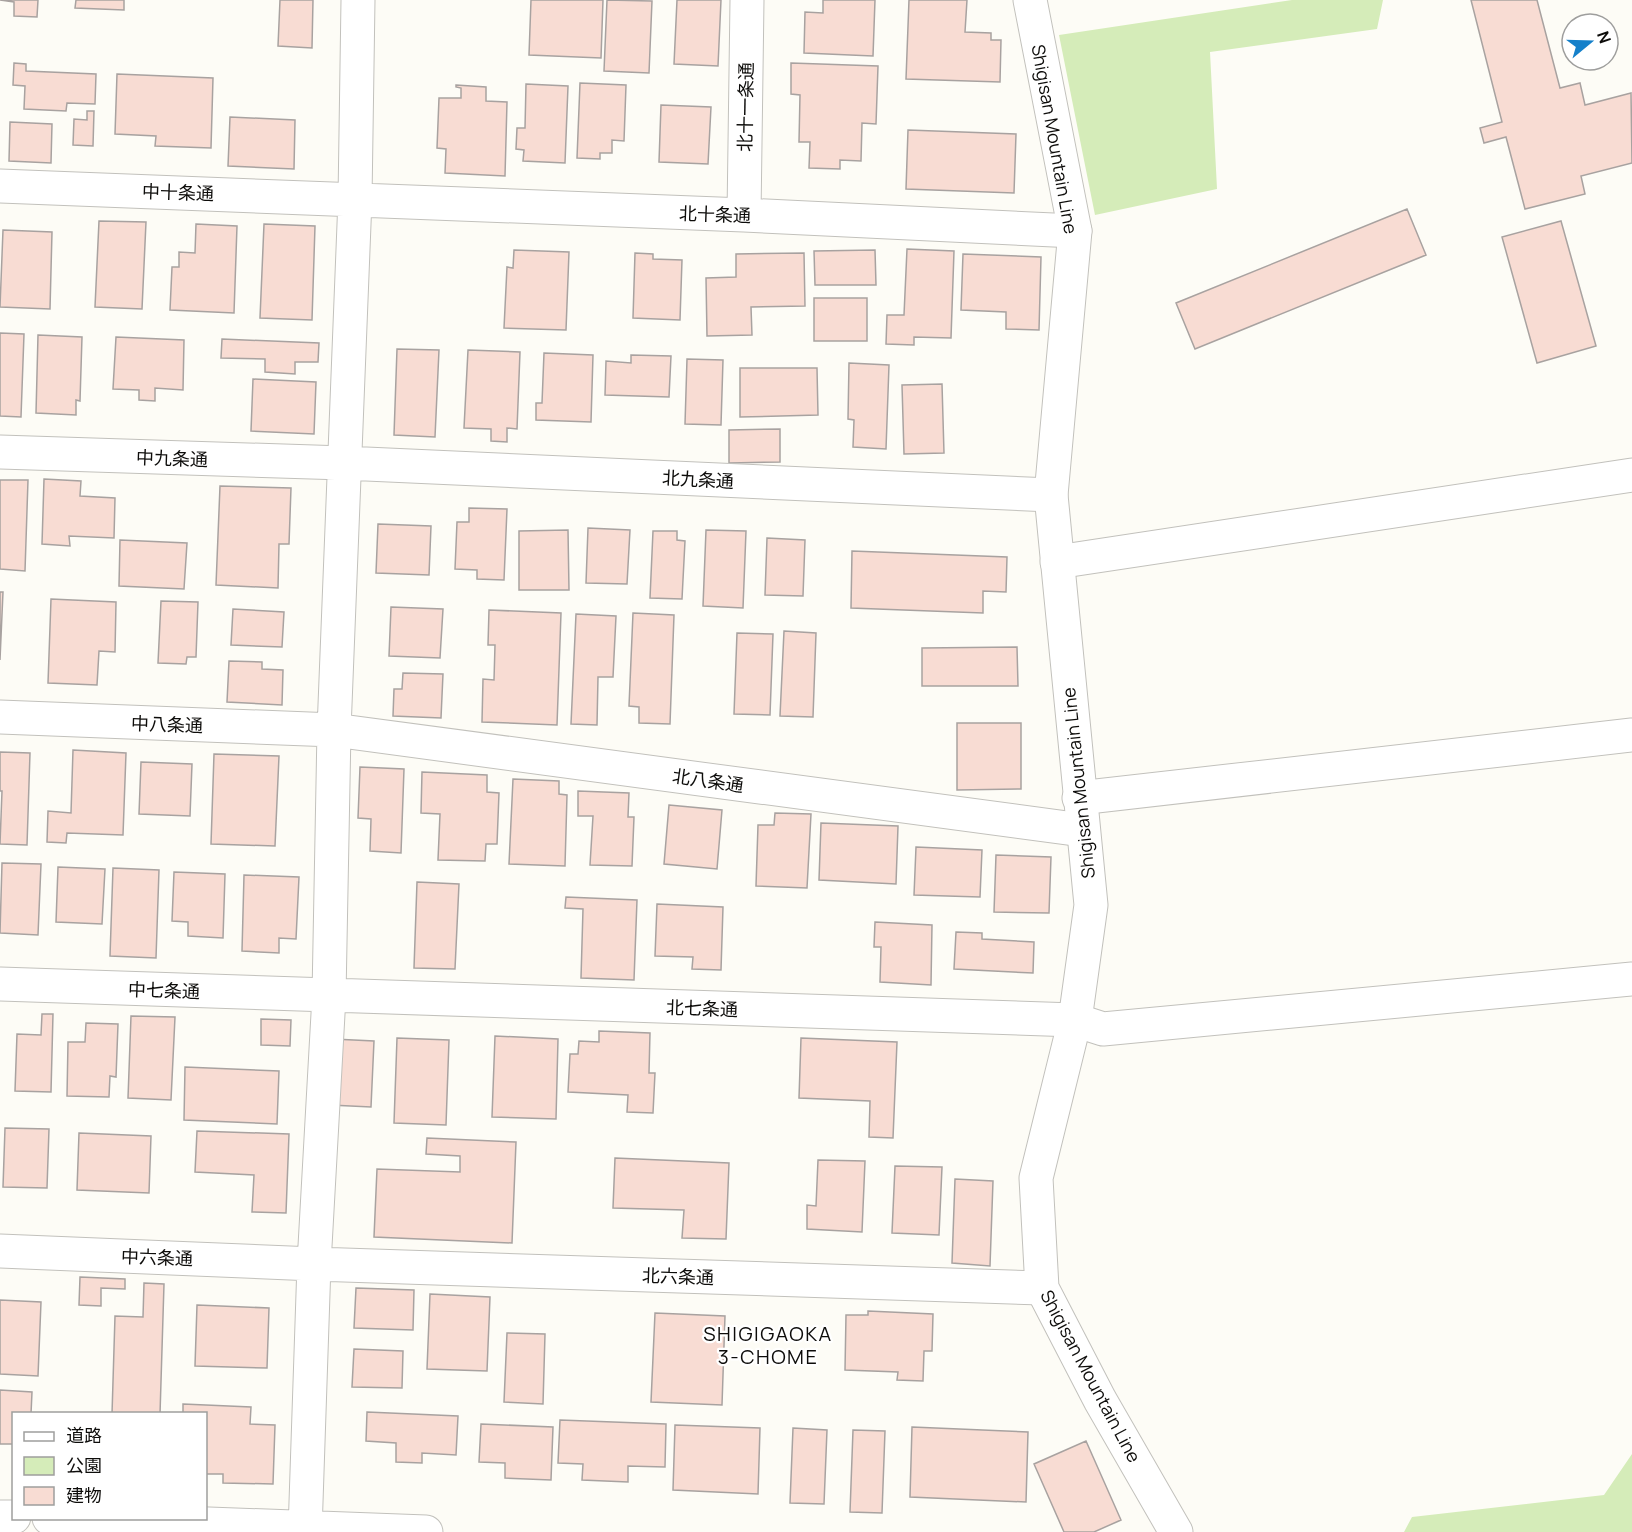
<svg xmlns="http://www.w3.org/2000/svg" width="1632" height="1532" viewBox="0 0 1632 1532" font-family="Manrope,'Noto Sans JP',sans-serif">
	<style>
		.green { fill: #d5ecb9 }
		.building { fill: #f8dcd3; stroke: #a8a2a0; stroke-width: 1.5 }
		.lines { fill: none; stroke-linecap: round; stroke-linejoin: round }
		.minor-casing { stroke: #c2c1bc; stroke-width: 35 }
		.secondary-casing { stroke: #c2c1bc; stroke-width: 35 }
		.minor { stroke: #fff; stroke-width: 33 }
		.secondary { stroke: #fff; stroke-width: 33 }
		.labels { text-anchor: middle; dominant-baseline: central; stroke-width: 4.5; stroke-linejoin: round; paint-order: stroke }
		.street-label { font-size: 18px; fill: #0d0c0a; stroke: #fff }
		.neighbourhood-label { font-size: 20px; letter-spacing: 1.5px; fill: #0d0c0a; stroke: #fff }
	</style>
	<rect width="100%" height="100%" fill="#fdfcf6"/>
	<path class="green" d="M1292,0H1383L1377,29L1210,52L1217,189L1095,215L1059,35Z
		M1632,1454V1532H1404L1412,1517L1604,1495Z"/>
	<path class="building" d="M0,0H38L37,17L14,16V2Z
		M76,0H124V10L75,8Z
		M280,0H313L312,48L278,46Z
		M531,0H603L601,58L529,55Z
		M607,0L652,1L649,73L604,71Z
		M677,0H721L718,66L674,64Z
		M823,0H875L873,56L804,53L805,12L823,13Z
		M909,0H967L965,32L991,33V40H1001L1000,82L906,79Z
		M1471,0H1537L1560,88L1580,83L1585,105L1631,93L1632,163L1581,176L1585,194L1525,209L1506,137L1484,143L1480,128L1502,122Z
		M14,63L26,64V71L96,74L95,104L67,103L66,111L24,109L25,86L13,85Z
		M791,63L878,66L876,124L862,123L861,161L840,160V169L809,168L810,142H799L800,95L791,94Z
		M117,74L213,78L211,148L155,146L156,136L115,134Z
		M580,83L626,85L624,141L612,140V153H600V159L577,158Z
		M526,84L568,86L565,163L523,161L524,150L516,149L517,128H525Z
		M456,85L486,87V101L507,102L505,176L445,173L446,149L437,148L439,98H461V88L456,87Z
		M661,105L711,107L708,164L659,162Z
		M87,111H94L93,146L73,145L74,119L87,120Z
		M230,117L295,120L294,169L228,166Z
		M10,122L52,124L51,163L9,161Z
		M908,130L1016,134L1014,193L906,189Z
		M1407,209L1426,255L1195,349L1176,303Z
		M99,221L146,222L142,309L95,307Z
		M1561,221L1596,346L1537,363L1502,237Z
		M196,224L237,226L234,313L170,310L172,267H179V252L195,253Z
		M264,224L315,226L312,320L260,318Z
		M3,230L52,232L50,309L0,307Z
		M907,249L954,251L951,338L914,337V345L886,344L887,315H904Z
		M514,250L569,252L566,330L504,328L507,267L513,268Z
		M875,250L876,285H815L814,251Z
		M635,253L653,254V259L682,260L680,320L633,318Z
		M804,253L805,306L751,307L752,335L707,336L706,278L736,277V254Z
		M963,254L1041,257L1039,330L1006,329V312L961,310Z
		M814,298H867V341H814Z
		M0,333L24,334L21,417L0,416Z
		M38,335L82,337L80,401L76,400V415L36,413Z
		M116,337L184,340L183,390L155,388V401L139,400V390L113,389Z
		M222,339L319,343L318,362H295V374L265,372V359L221,358Z
		M397,349L439,350L435,437L394,435Z
		M468,350L520,352L517,429L507,428V442L491,441V429L464,428Z
		M544,353L593,355L591,422L536,420V403H542Z
		M631,355L671,356L669,397L605,395L606,361L631,363Z
		M687,359L723,360L721,425L685,424Z
		M849,363L889,365L886,449L853,447L854,420L848,419Z
		M740,368H817L818,415L740,417Z
		M253,379L316,382L314,434L251,431Z
		M942,384L944,453L904,454L902,385Z
		M780,429V462L729,463V430Z
		M44,479L81,481L80,496L115,498L114,538L69,536L70,546L42,544Z
		M0,480H28L25,571L0,569Z
		M220,486L291,488L289,544H279L278,588L216,585Z
		M469,508L507,509L504,580L477,579V570L455,569L457,522H469Z
		M378,524L431,526L429,575L376,573Z
		M588,528L630,530L627,584L586,583Z
		M568,530L569,590H519V531Z
		M706,530L746,531L743,608L703,606Z
		M653,531H677V540L685,541L682,599L650,598Z
		M767,538L805,540L803,596L765,595Z
		M120,540L187,543L184,589L119,586Z
		M852,551L1007,557L1006,592L983,591V613L851,608Z
		M0,592H3L0,660Z
		M51,599L116,602L115,652L99,651L97,685L48,683Z
		M161,601L198,602L196,657H187L186,664L158,663Z
		M391,607L443,609L440,658L389,656Z
		M233,609L284,612L282,647L231,645Z
		M489,610L561,613L557,725L482,722L483,679L494,680L495,645H488Z
		M633,613L674,615L670,724L639,723V707L629,706Z
		M576,614L616,616L613,677H598L597,725L571,724Z
		M784,631L816,633L813,717L780,716Z
		M737,633L773,634L770,715L734,714Z
		M1017,647L1018,686H922V648Z
		M229,661L262,662V669L283,670L282,705L227,702Z
		M403,673L443,674L441,718L393,716L394,689H402Z
		M957,723H1021V789L957,790Z
		M73,750L126,753L123,835L67,833L66,843L47,842L48,811L71,813Z
		M0,752L30,753L27,845L0,844L2,791H0Z
		M214,754L279,756L275,846L211,844Z
		M141,762L192,764L190,816L139,814Z
		M360,767L404,769L401,853L370,851L371,819L358,818Z
		M422,772L487,775V792L499,793L497,844H486L485,861L438,860L440,814L421,813Z
		M513,779L559,781V794L567,795L565,866L509,864Z
		M578,791L629,793L628,817H634L632,866L590,865L593,816H578Z
		M669,805L722,810L717,869L664,864Z
		M775,813L811,814L807,888L756,886L758,825H774Z
		M821,823L898,826L896,884L819,880Z
		M916,847L982,850L980,897L914,895Z
		M996,855L1051,857L1049,913L994,912Z
		M2,863L41,864L38,935L0,933Z
		M58,867L105,869L102,924L56,922Z
		M113,868L159,870L156,958L110,956Z
		M174,872L225,874L223,938L188,936V922L172,921Z
		M244,875L299,877L296,939L279,938V953L242,951Z
		M417,882L459,884L455,969L414,968Z
		M566,897L637,900L634,980L581,978L583,909L565,908Z
		M657,904L723,907L721,970L692,969L693,957L655,956Z
		M875,922L932,925L931,985L880,982L881,947H874Z
		M956,932L982,933V939L1034,942L1033,973L954,969Z
		M42,1014H53L51,1092L15,1091L17,1034L41,1035Z
		M131,1016L175,1017L171,1100L128,1098Z
		M261,1019L291,1020L290,1046L261,1045Z
		M86,1023L118,1024L116,1077L110,1076L109,1097L67,1096L68,1042H85Z
		M599,1031L650,1033L649,1073H655L653,1113L627,1112L628,1095L568,1092L570,1054H578L579,1041L599,1042Z
		M495,1036L558,1039L556,1119L492,1117Z
		M397,1038L449,1040L446,1125L394,1123Z
		M801,1038L897,1042L893,1138L869,1137L870,1101L799,1098Z
		M333,1039L374,1041L371,1107L330,1105Z
		M185,1067L279,1071L277,1124L184,1120Z
		M5,1128L49,1129L47,1188L3,1187Z
		M197,1131L289,1134L286,1213L252,1212L254,1175L195,1172Z
		M79,1133L151,1136L149,1193L77,1190Z
		M427,1138L516,1142L512,1243L374,1237L377,1169L460,1172V1156L426,1154Z
		M615,1158L729,1163L726,1239L682,1238L684,1210L613,1208Z
		M818,1160L865,1161L862,1232L807,1229V1205L816,1206Z
		M895,1166L942,1167L939,1235L892,1233Z
		M955,1179L993,1181L990,1266L952,1263Z
		M80,1277L125,1279V1289L101,1288V1306L79,1305Z
		M144,1283L164,1284L160,1414H112L115,1316L143,1317Z
		M356,1288L414,1290L413,1330L354,1328Z
		M430,1294L490,1297L487,1371L427,1369Z
		M0,1300L41,1302L38,1376L0,1374Z
		M197,1305L269,1308L267,1368L195,1366Z
		M868,1311L933,1314L932,1351H924L923,1381L897,1380L898,1372L845,1370L846,1315H868Z
		M655,1313L725,1316L722,1405L651,1402Z
		M507,1333L545,1334L543,1404L504,1402Z
		M354,1349L403,1351L402,1388L352,1387Z
		M0,1390L32,1392L31,1414H14V1444H0Z
		M183,1404L251,1407L250,1424L275,1425L273,1484L223,1483V1474H206V1414H183Z
		M367,1412L458,1416L456,1455L422,1453V1463L396,1462V1443L366,1441Z
		M560,1420L666,1424L665,1467L628,1466V1482L582,1480L583,1464L558,1463Z
		M481,1424L553,1427L551,1480L505,1478V1463L479,1462Z
		M675,1425L760,1428L758,1494L673,1490Z
		M912,1427L1028,1432L1026,1502L910,1497Z
		M793,1428L827,1430L824,1504L790,1503Z
		M853,1430L885,1431L882,1513L850,1512Z
		M1086,1441L1121,1520L1094,1532H1064L1034,1464Z"/>
	<g class="lines">
		<defs>
			<path id="minor" d="M0,186L744,215L1075,231
				M744,215L747,0
				M0,452L344,463L1051,495
				M1057,562L1632,475
				M0,717L334,730L1082,830
				M1079,798L1632,735
				M0,984L1075,1020L1103,1029L1632,979
				M0,1251L314,1264L1042,1288
				M0,1517H14
				M49,1518L426,1532
				M305,1532L314,1264L329,996L334,730L355,199L358,0"/>
			<path id="secondary" d="M1030,0L1075,231L1051,495L1091,905L1075,1020L1036,1178L1042,1288L1100,1400L1176,1532"/>
		</defs>
		<use href="#minor" class="minor-casing"/>
		<use href="#secondary" class="secondary-casing"/>
		<use href="#minor" class="minor"/>
		<use href="#secondary" class="secondary"/>
	</g>
	<g class="labels">
		<g class="street-label">
			<text transform="translate(745 107) rotate(-89)">北十一条通</text>
			<text transform="translate(1055 139) rotate(80)">Shigisan Mountain Line</text>
			<text transform="translate(178 192) rotate(2)">中十条通</text>
			<text transform="translate(715 214) rotate(2)">北十条通</text>
			<text transform="translate(172 458) rotate(2)">中九条通</text>
			<text transform="translate(698 479) rotate(3)">北九条通</text>
			<text transform="translate(167 724) rotate(2)">中八条通</text>
			<text transform="translate(708 780) rotate(8)">北八条通</text>
			<text transform="translate(1078 783) rotate(-96)">Shigisan Mountain Line</text>
			<text transform="translate(164 990) rotate(2)">中七条通</text>
			<text transform="translate(702 1008) rotate(2)">北七条通</text>
			<text transform="translate(157 1257) rotate(2)">中六条通</text>
			<text transform="translate(678 1276) rotate(2)">北六条通</text>
			<text transform="translate(1091 1376) rotate(62)">Shigisan Mountain Line</text>
		</g>
		<g class="neighbourhood-label">
			<text x="768" y="1333">SHIGIGAOKA<tspan x="768" dy="23">3-CHOME</tspan></text>
		</g>
	</g>
	<rect x="12" y="1412" width="195" height="108" fill="#ffffff" stroke="#9e9e9d" stroke-width="1.5"/>
	<rect x="24" y="1432" width="30" height="9" fill="#ffffff" stroke="#9e9e9d" stroke-width="1.5"/>
	<text x="66" y="1442" font-size="18" fill="#0d0c0a">道路</text>
	<rect x="24" y="1457" width="30" height="18" fill="#d5ecb9" stroke="#9e9e9d" stroke-width="1.5"/>
	<text x="66" y="1472" font-size="18" fill="#0d0c0a">公園</text>
	<rect x="24" y="1487" width="30" height="18" fill="#f8dcd3" stroke="#9e9e9d" stroke-width="1.5"/>
	<text x="66" y="1502" font-size="18" fill="#0d0c0a">建物</text>
	<g transform="translate(1590 42) rotate(71)"><circle r="28" fill="#ffffff" stroke="#9e9e9d" stroke-width="1.5"/>
	<path d="M0-4.5L10 22L0 15L-10 22Z" fill="#1580ca"/>
	<text y="-9" font-size="16" font-weight="bold" text-anchor="middle" fill="#0d0c0a">N</text>
	</g>
</svg>
